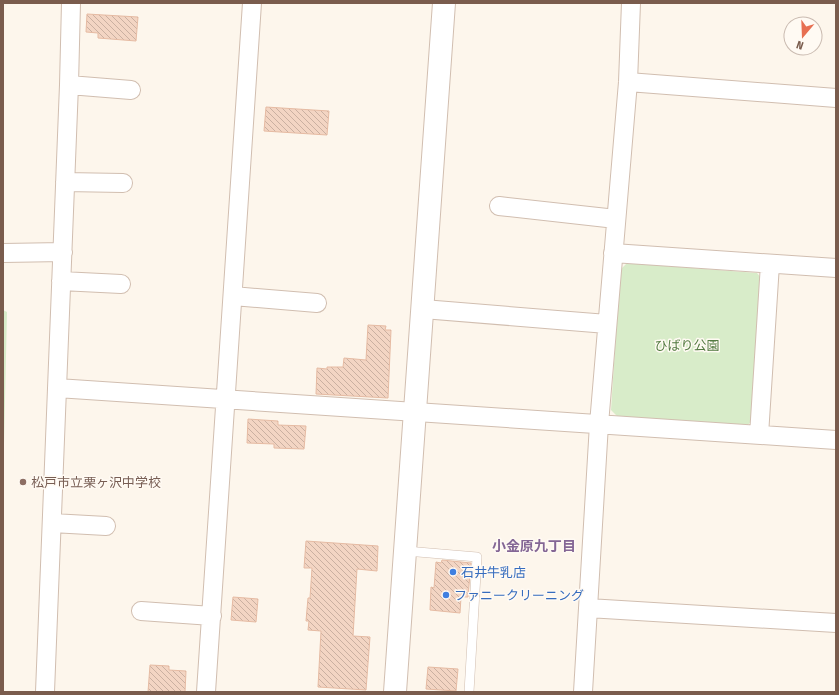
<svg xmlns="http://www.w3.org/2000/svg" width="839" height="695" viewBox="0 0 839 695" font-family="'Fira Sans Condensed','Noto Sans JP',sans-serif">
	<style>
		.green { fill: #d8ecc9 }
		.building { fill: url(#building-back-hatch); stroke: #e6bba3 }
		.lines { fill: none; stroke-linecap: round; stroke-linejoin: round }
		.service-casing { stroke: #d1beb0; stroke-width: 10 }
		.minor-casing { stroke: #d1beb0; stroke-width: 20 }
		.tertiary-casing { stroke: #d1beb0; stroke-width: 24 }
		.service { stroke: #fff; stroke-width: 9 }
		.minor { stroke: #fff; stroke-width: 18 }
		.tertiary { stroke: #fff; stroke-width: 22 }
		.education-dot { fill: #8d6e63; stroke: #fffaf3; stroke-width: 1.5 }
		.shop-dot { fill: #3f7fe0; stroke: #fffaf3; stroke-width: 1.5 }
		.labels { text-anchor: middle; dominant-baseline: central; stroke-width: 3; stroke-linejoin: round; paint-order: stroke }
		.park-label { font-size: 13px; fill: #537a41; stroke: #fffaf3 }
		.education-label { font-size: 13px; fill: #785e54; stroke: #fffaf3; text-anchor: start }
		.shop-label { font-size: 13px; fill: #366cbe; stroke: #fffaf3; text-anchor: start }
		.neighbourhood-label { font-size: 14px; font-weight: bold; fill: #846695; stroke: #fffaf3 }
	</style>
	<defs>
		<pattern id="building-back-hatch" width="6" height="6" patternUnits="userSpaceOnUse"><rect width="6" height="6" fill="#f3d5c3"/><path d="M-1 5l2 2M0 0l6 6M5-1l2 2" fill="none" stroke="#cab0a1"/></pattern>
	</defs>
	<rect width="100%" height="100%" fill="#fdf6ec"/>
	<path class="green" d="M627,263L757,273L762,279L753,419L747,426L618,417L611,410L620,270Z
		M3,310L7,312L3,488Z"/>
	<path class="building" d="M87,14L138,17L136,41L98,38V33L86,32Z
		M266,107L329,111L327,135L264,131Z
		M368,325L386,326L385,330H391L388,398L316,394L317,368L327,369V367H343L344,358L366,360Z
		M248,419L278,421V425L306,426L304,449L274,448V444L247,443Z
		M306,541L378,546L377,571L357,569L353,636L370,637L366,690L318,687L321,631L308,630L309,621H306L308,598H310L312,568H304Z
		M442,560L471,563L468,597H461L460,613L430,610L431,587L434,588L436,562L441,563Z
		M233,597L258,599L256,622L231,620Z
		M150,665L169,666V670L186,671L185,692H148Z
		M428,667L458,669L456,691L426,689Z"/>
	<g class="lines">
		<defs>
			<path id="service" d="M406,551L477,557L469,692"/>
			<path id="minor" d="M628,82L836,98
				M69,85L131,90
				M65,182L123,183
				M499,206L616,219
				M3,253L63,252
				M613,253L836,268
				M61,281L121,284
				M233,296L317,303
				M423,309L607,324
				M57,388L836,440
				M759,435L770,264
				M52,523L106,526
				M588,608L836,623
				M141,611L212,616
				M45,692L69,85L71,3
				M206,692L252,3
				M583,692L599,424L628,82L631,3"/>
			<path id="tertiary" d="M395,692L444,3"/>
		</defs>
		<use href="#service" class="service-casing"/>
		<use href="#minor" class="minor-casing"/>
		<use href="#tertiary" class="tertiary-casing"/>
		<use href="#service" class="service"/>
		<use href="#minor" class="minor"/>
		<use href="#tertiary" class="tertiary"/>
	</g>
	<circle class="education-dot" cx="23" cy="482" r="4"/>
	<g class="shop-dot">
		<circle cx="453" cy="572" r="4"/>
		<circle cx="446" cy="595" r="4"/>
	</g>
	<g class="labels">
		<g class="park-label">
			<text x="687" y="345">ひばり公園</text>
		</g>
		<g class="education-label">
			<text x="31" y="482">松戸市立栗ヶ沢中学校</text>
		</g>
		<g class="shop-label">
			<text x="461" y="572">石井牛乳店</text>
			<text x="454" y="595">ファニークリーニング</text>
		</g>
		<g class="neighbourhood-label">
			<text x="534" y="546">小金原九丁目</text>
		</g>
	</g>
	<rect width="839" height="695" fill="none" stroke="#7a5c4d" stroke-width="8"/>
	<g transform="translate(803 36) rotate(199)"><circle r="19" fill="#fffaf3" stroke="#cabbb1"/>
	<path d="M0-3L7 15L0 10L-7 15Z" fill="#e76f51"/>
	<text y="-6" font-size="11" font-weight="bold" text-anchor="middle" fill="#7a5c4d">N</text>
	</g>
</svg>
